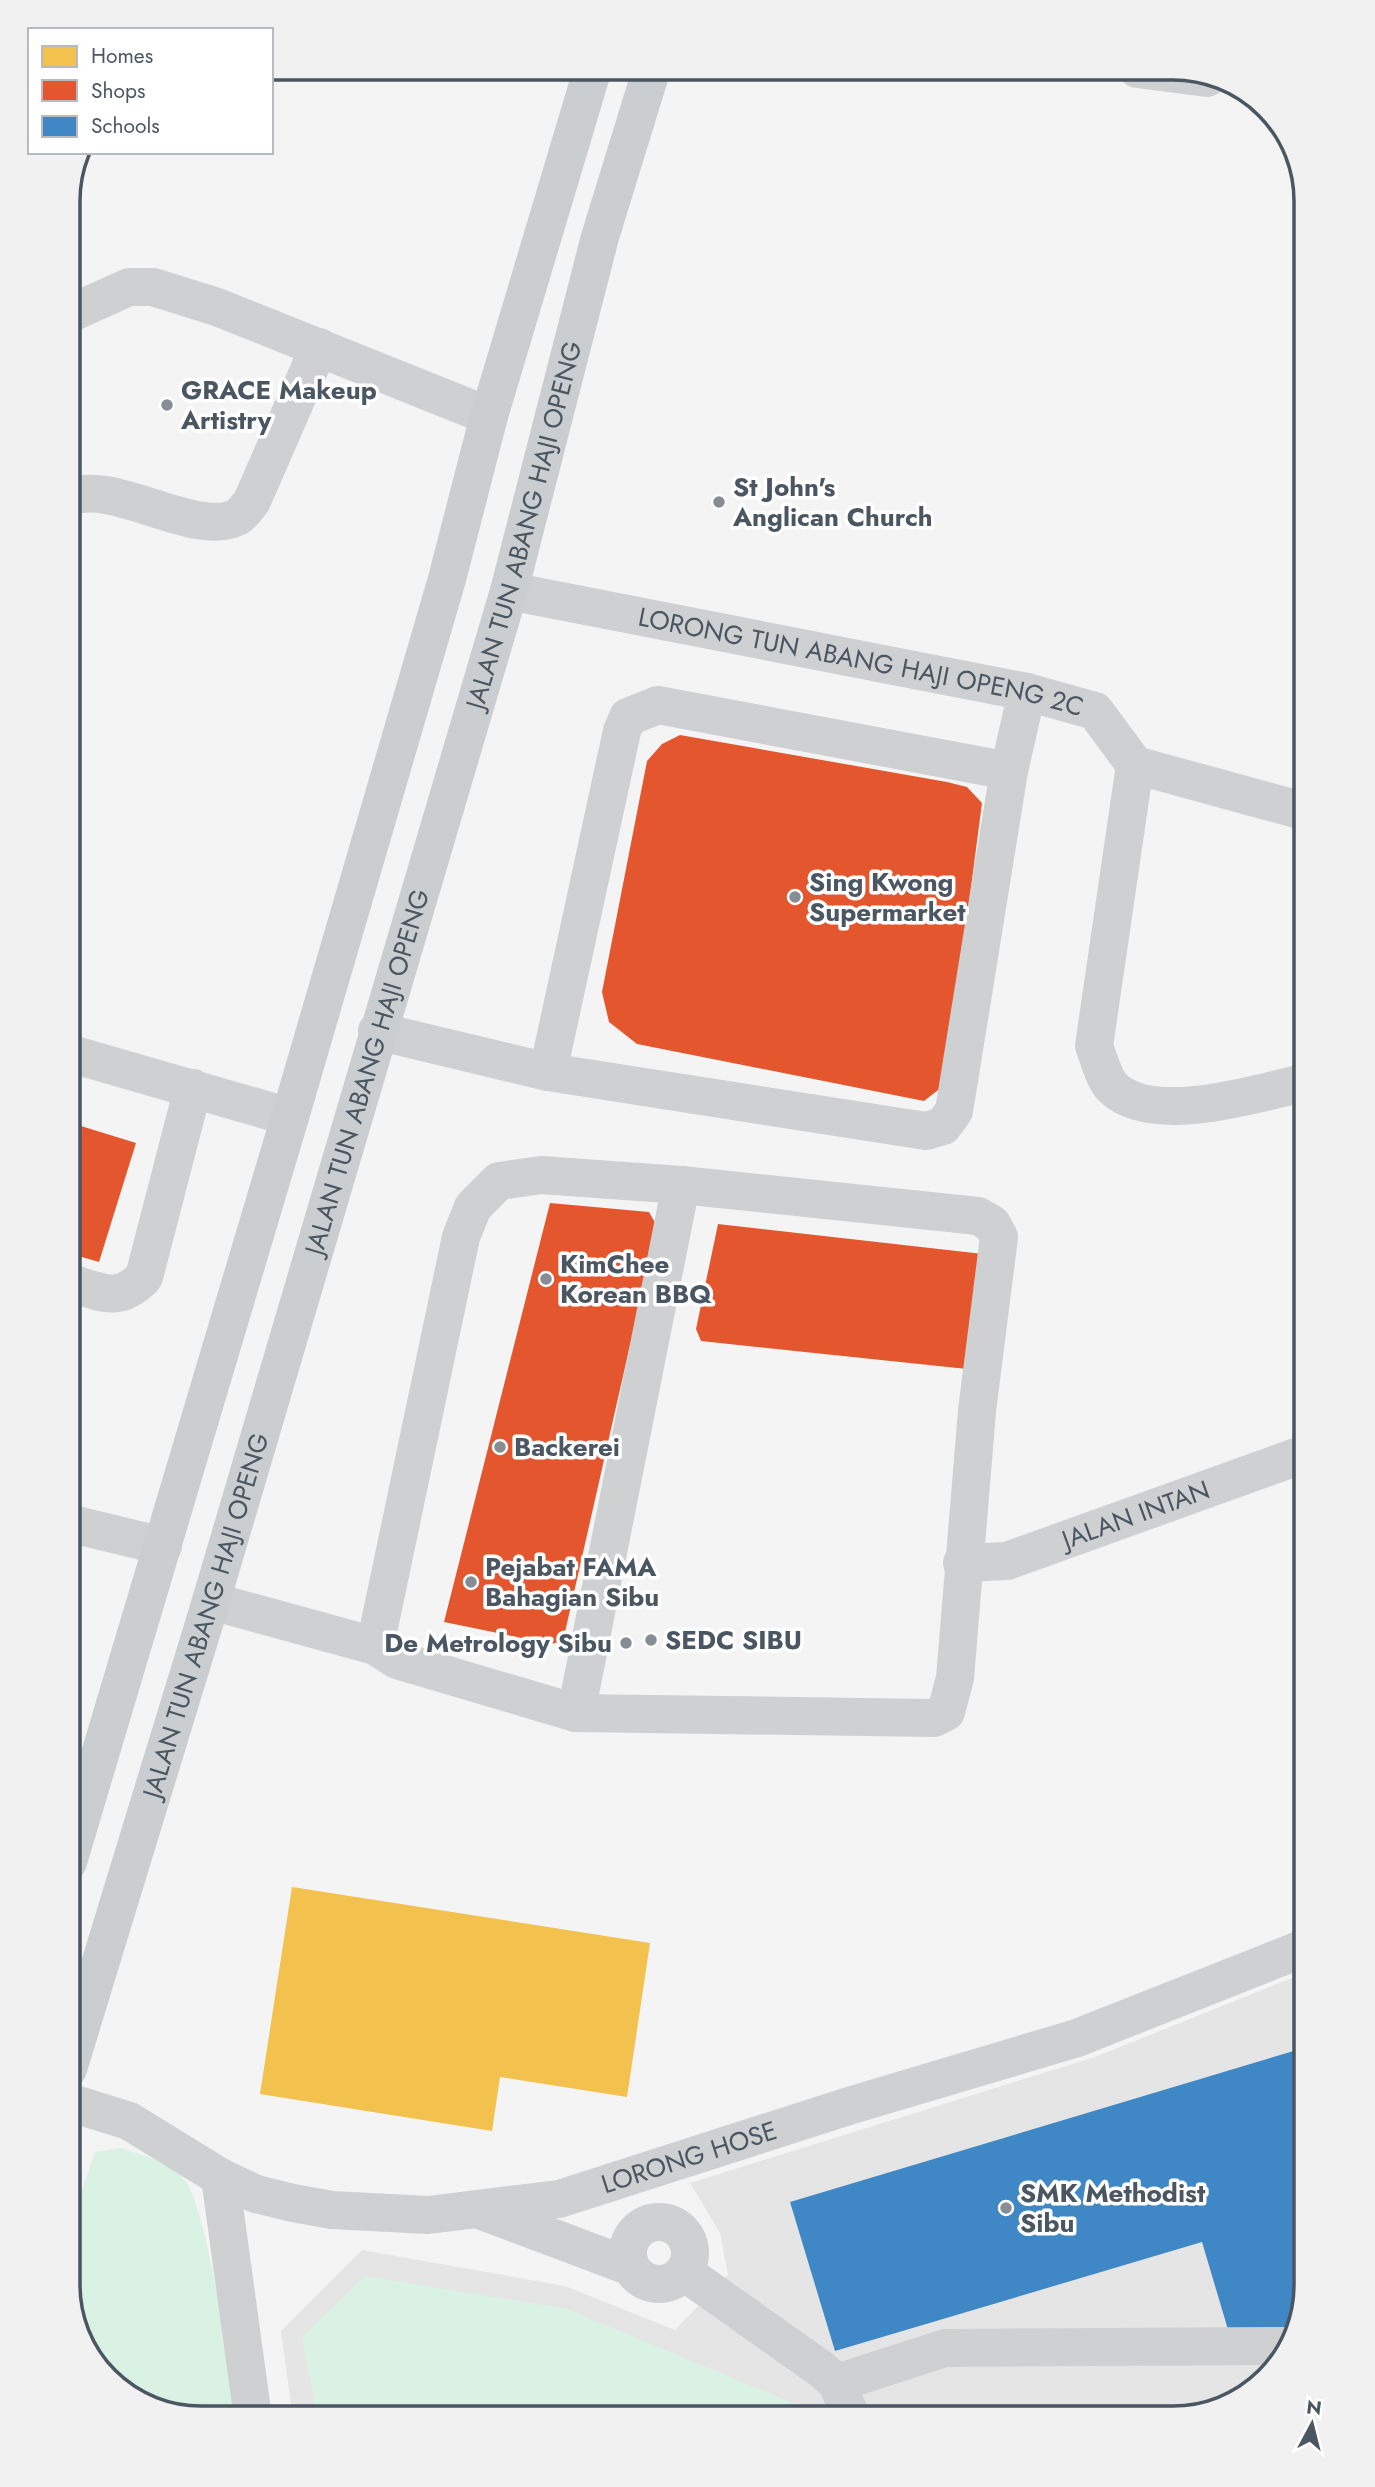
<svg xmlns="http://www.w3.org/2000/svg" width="1375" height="2487" viewBox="0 0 1375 2487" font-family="Jost,sans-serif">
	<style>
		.education { fill: #e6e5e6 }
		.green { fill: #d9f2e3 }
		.homes { fill: #f2c14e }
		.shops { fill: #e4572e }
		.schools { fill: #3f88c5 }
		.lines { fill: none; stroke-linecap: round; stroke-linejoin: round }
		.minor { stroke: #ced0d2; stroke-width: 38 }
		.major { stroke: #caced1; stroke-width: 38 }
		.poi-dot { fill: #868d94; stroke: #fff; stroke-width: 2.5 }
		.labels { text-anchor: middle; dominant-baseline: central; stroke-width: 7; stroke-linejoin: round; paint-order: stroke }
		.poi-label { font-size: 26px; font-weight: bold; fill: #4a5661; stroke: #fff; text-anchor: start }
		.street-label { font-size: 26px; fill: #4a5661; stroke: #fff }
		.rim { fill: none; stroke: #4a5661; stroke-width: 3.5 }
	</style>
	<rect width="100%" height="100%" fill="#f4f4f4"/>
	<path class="education" d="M1307,1972V2286L1284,2360L1225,2408L1173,2419H293L281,2331L362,2250L565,2286L675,2330L728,2275L720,2233L690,2183L1095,2057Z"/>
	<path class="green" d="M121,2148C141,2155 168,2161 183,2178C208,2205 230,2375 237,2418H194L127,2396L79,2337L68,2285V2232L95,2152Z
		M365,2276L567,2309L793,2403L798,2419H318L302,2337Z"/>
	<path class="homes" d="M292,1887L650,1943L627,2097L500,2077L492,2131L260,2094Z"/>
	<path class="shops" d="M680,735L947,782L967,787L982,803L948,1063L942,1087L924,1101L637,1044L609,1022L602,992L647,761L662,744Z
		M68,1122L136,1143L99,1262L68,1253Z
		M550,1203L649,1212L657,1226L563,1641L551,1644L444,1622Z
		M718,1224L983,1254L967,1369L701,1341L696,1329Z"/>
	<path class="schools" d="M1307,2047V2286L1295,2324L1232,2343L1202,2242L835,2351L790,2202Z"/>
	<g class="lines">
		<g class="minor">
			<path d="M1137,69L1207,78"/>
			<path d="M69,314L129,287H153L217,307L489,416"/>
			<path d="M68,498C112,477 195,539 237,517C243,514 248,506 252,501L319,347"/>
			<path id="s1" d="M509,591L1027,692L1095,711L1135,765L1307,812"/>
			<path d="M1135,765L1094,1046C1099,1059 1104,1080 1114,1089C1156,1126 1258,1093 1307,1082"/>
			<path d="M1009,771L658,705L628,717L622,731L548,1072L926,1131L943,1126L954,1111L1009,771L1027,692"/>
			<path d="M377,1031L548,1072"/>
			<path d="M68,1053L290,1117"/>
			<path d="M68,1282C101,1292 118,1304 144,1277L193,1088"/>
			<path d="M68,1523L163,1546"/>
			<path id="s2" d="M962,1563L1007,1561L1307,1453"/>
			<path d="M211,1601L375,1646L397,1660L576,1713L934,1718L946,1712L955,1678L977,1411L999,1237L992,1224L978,1216L681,1185L541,1175L499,1181L473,1207L461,1237L375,1646"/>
			<path d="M576,1713L681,1185"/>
			<path id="s3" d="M68,2102L129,2121L220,2177L256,2194L293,2203L332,2210L428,2215L559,2199L852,2105L1077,2038L1307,1947"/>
			<path d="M220,2177L253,2418"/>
			<path d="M482,2211L631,2267"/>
			<circle cx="659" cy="2253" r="31"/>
			<path d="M684,2272L821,2369L837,2383L852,2419"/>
			<path d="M837,2383L945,2348L1288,2346"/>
		</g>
		<g class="major">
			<path d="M68,1862L290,1117L447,579L489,416L593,68"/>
			<path id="s4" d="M68,2069L211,1601L509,591L600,237L652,68"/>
		</g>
	</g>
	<g class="poi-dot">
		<circle cx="167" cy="405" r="7"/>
		<circle cx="719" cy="502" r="7"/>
		<circle cx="795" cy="897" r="7"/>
		<circle cx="546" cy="1279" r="7"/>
		<circle cx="500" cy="1447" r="7"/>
		<circle cx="471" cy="1582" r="7"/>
		<circle cx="651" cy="1640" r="7"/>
		<circle cx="626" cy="1643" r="7"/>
		<circle cx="1006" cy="2208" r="7"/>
	</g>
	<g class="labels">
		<g class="poi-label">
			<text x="181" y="390">GRACE Makeup<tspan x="181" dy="30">Artistry</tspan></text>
			<text x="733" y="487">St John's<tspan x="733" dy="30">Anglican Church</tspan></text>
			<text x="809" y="882">Sing Kwong<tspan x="809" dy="30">Supermarket</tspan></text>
			<text x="560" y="1264">KimChee<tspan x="560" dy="30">Korean BBQ</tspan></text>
			<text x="514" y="1447">Backerei</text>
			<text x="485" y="1567">Pejabat FAMA<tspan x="485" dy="30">Bahagian Sibu</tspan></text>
			<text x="665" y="1640">SEDC SIBU</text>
			<text x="612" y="1643" text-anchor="end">De Metrology Sibu</text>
			<text x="1020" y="2193">SMK Methodist<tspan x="1020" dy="30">Sibu</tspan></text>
		</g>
		<g class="street-label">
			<text stroke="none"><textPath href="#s4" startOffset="1610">JALAN TUN ABANG HAJI OPENG</textPath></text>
			<text stroke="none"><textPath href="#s1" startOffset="359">LORONG TUN ABANG HAJI OPENG 2C</textPath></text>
			<text stroke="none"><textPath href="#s4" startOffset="1041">JALAN TUN ABANG HAJI OPENG</textPath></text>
			<text stroke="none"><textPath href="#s2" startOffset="182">JALAN INTAN</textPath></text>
			<text stroke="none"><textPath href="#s4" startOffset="474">JALAN TUN ABANG HAJI OPENG</textPath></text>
			<text stroke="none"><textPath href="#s3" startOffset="653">LORONG HOSE</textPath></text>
		</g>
	</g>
	<path d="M0 0H1375V2487H0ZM201 80H1173A121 121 0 0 1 1294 201V2285A121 121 0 0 1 1173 2406H201A121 121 0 0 1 80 2285V201A121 121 0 0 1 201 80Z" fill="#f1f1f2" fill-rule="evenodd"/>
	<path class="rim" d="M201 80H1173A121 121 0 0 1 1294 201V2285A121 121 0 0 1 1173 2406H201A121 121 0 0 1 80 2285V201A121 121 0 0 1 201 80Z"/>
	<rect x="28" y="28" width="245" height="126" fill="#ffffff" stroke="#b7bbc0" stroke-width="2"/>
	<rect x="42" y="46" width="35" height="21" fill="#f2c14e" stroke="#b7bbc0" stroke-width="2"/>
	<text x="91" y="63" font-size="21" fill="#4a5661">Homes</text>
	<rect x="42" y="80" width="35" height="21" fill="#e4572e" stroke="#b7bbc0" stroke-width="2"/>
	<text x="91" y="98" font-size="21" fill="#4a5661">Shops</text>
	<rect x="42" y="116" width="35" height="21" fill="#3f88c5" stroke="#b7bbc0" stroke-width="2"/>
	<text x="91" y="133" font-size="21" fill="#4a5661">Schools</text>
	<g transform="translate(1312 2424) rotate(7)" stroke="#ffffff" stroke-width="5" paint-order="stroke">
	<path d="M0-5L12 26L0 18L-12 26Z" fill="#4a5661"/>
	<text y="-10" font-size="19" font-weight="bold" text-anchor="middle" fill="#4a5661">N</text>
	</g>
</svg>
